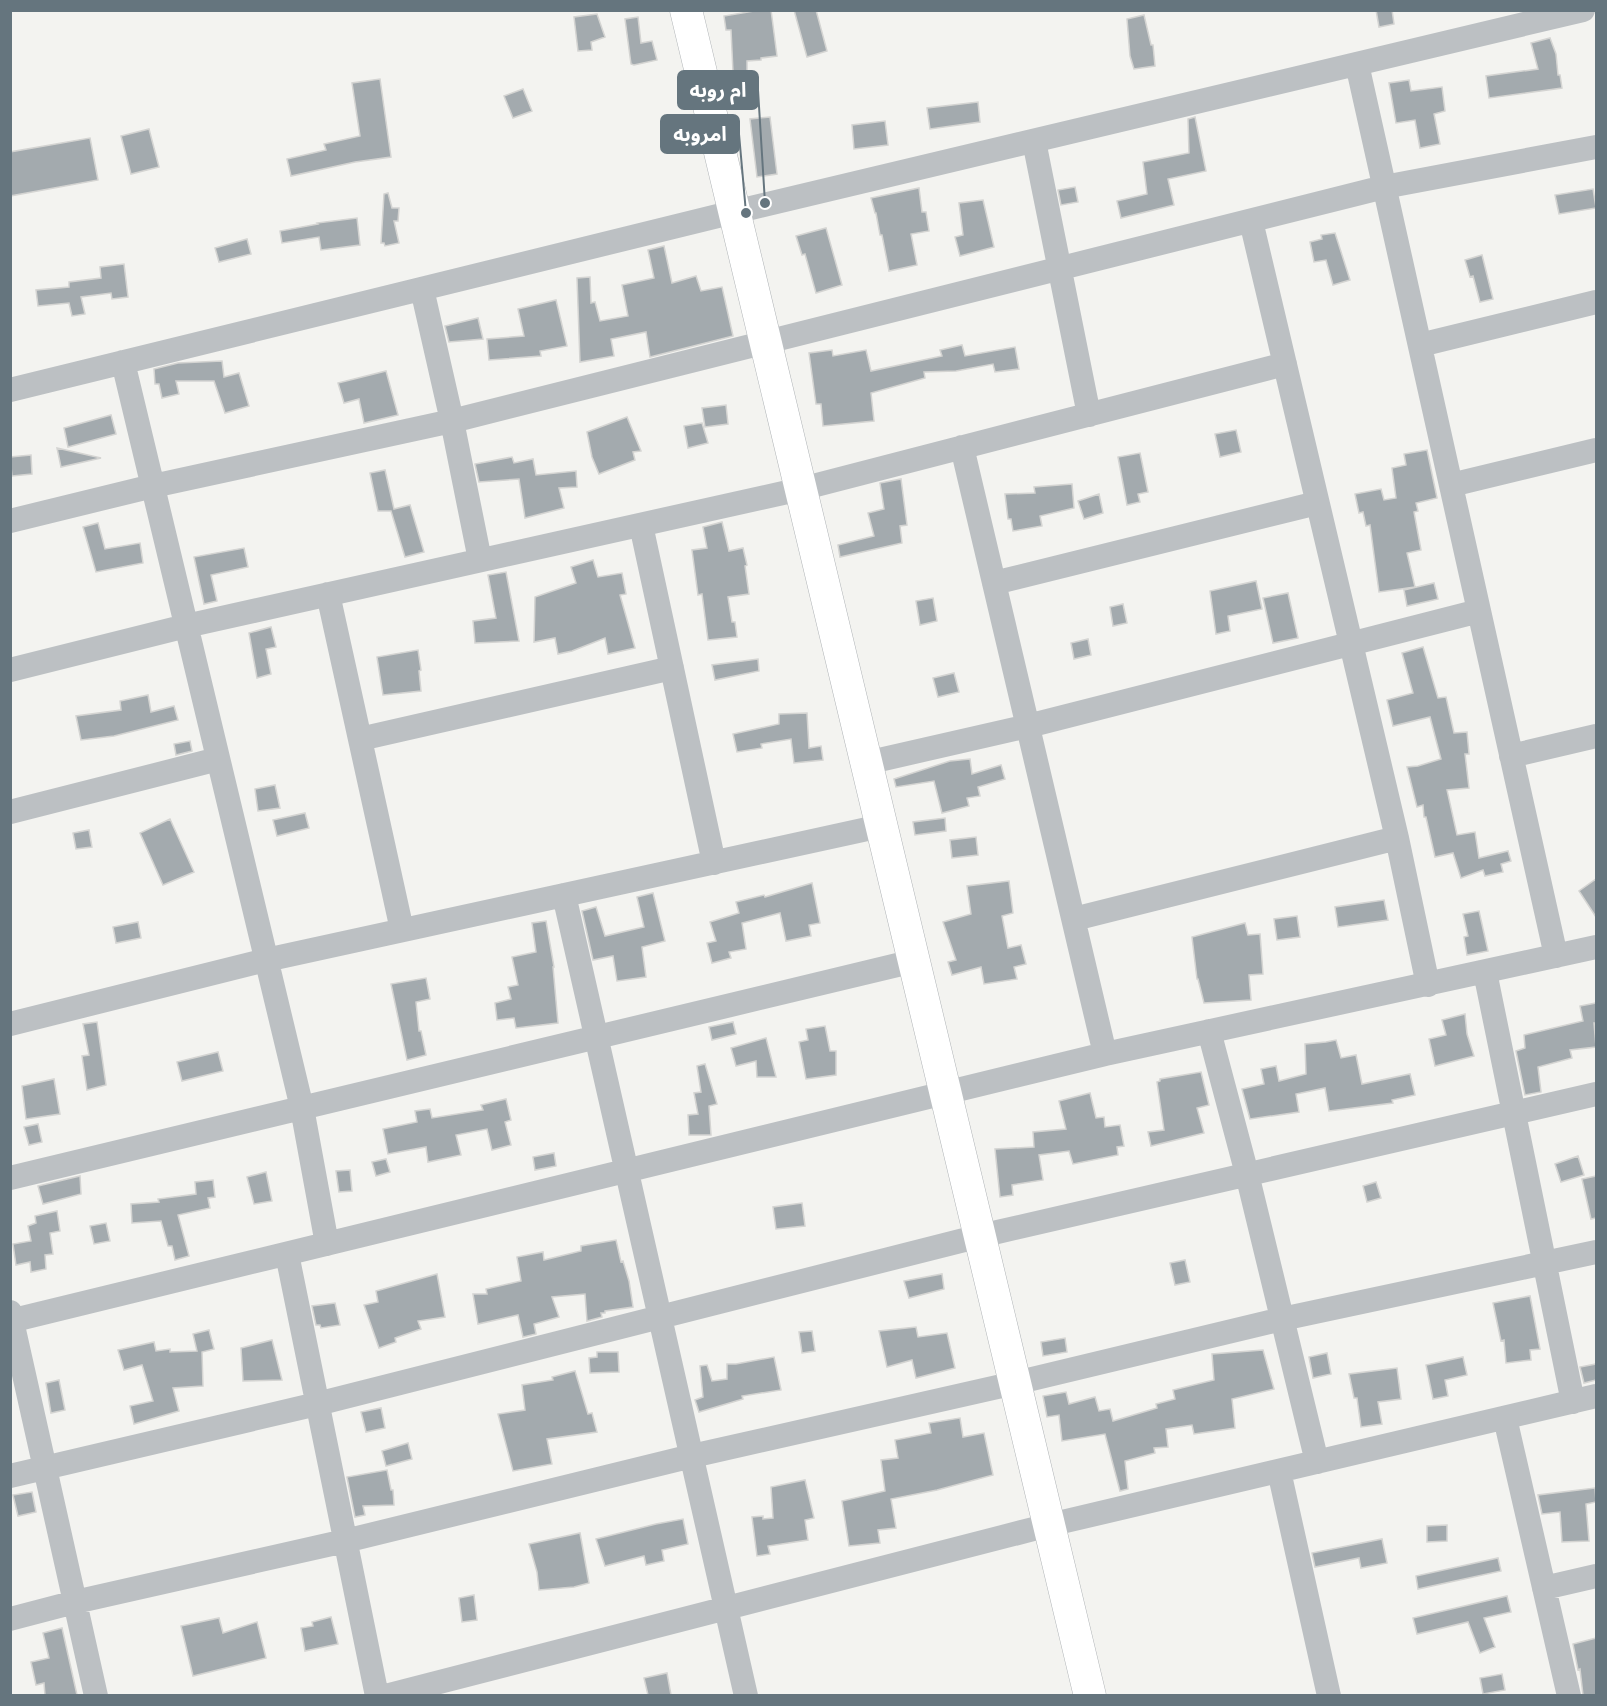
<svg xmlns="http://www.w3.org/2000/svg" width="1607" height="1706" viewBox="0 0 1607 1706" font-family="Figtree,'Noto Sans Arabic',sans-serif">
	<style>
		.building { fill: #a3aaae; stroke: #d4d4d2; stroke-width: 1.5 }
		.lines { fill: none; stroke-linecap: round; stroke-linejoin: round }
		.major-casing { stroke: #b0b4b7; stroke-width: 33 }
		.minor { stroke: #bcc0c3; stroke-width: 24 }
		.major { stroke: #fff; stroke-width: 32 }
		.leader { fill: none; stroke: #65757e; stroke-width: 2 }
		.callout-dot { fill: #65757e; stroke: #fff; stroke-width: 2 }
		.callout { fill: #65757e; stroke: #65757e; stroke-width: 2 }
		.callout-label { font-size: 20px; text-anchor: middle; font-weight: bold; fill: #fff }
	</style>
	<rect width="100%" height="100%" fill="#f3f3f0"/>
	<path class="building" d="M760,10H771L777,56L761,58V60L747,61V72H733L731,30H726L724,16Z
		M794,10H816L827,51L807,57Z
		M1376,10H1392L1394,24L1379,27Z
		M597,14L605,37L591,42L592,50L578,51L574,17Z
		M1144,15L1151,45H1153L1155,66L1134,69L1130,56L1127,19Z
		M638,17L641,43L652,41L657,60L634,65L631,64L625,19Z
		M1550,38L1556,54L1558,75H1560L1562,88L1489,98L1486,76L1538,69L1531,43Z
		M380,79L391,157L355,162L291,176L287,159L326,150L324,144L360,136L352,83Z
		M1409,80L1411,91L1442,87L1445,111L1434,114L1440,144L1420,148L1415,120L1396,123L1389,83Z
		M523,89L532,111L513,118L504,96Z
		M978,102L980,122L930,129L927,108Z
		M770,117L777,174L757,177L750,119Z
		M1195,117L1206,171L1168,179L1174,205L1121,218L1117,201L1147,194L1143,162L1189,153L1188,119Z
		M885,121L888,145L854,149L852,125Z
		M149,129L159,167L131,174L121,136Z
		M90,138L98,180L10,196V152Z
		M1075,187L1078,202L1061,205L1058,190Z
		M919,188L922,212H926L929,231L911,234L917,265L889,271L882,235H880L876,213H875L871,198Z
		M1593,189L1596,208L1559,214L1555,195Z
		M388,193L392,208H399L398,221H394L399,243L385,246L384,243H381L384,194Z
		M983,200L994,247L960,256L955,237L963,235L959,203Z
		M357,218L360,245L321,250L319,237L282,243L280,231L318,224L317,223Z
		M826,228L842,285L816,293L805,254L802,255L796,236Z
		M1335,233L1350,280L1333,285L1326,260L1314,262L1310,242L1322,239L1321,235Z
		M247,239L251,254L219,262L215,248Z
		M664,246L672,283L696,276L701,291L722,287L733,336L650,357L646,332L611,339L614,356L580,362L577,278L590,277L591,303L595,302L600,321L628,316L622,285L654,278L648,250Z
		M1482,255L1493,299L1480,302L1473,276L1470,277L1465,260Z
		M124,264L128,297L112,299L111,293L81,297L85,314L72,316L69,303L38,306L36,290L69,287V282L101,278L100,267Z
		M556,300L567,346L540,351L541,356L489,360L487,339L524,336L518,309Z
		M478,318L483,339L449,342L445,326Z
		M962,345L965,356L1015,347L1019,369L995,372L993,364L956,371L924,372L925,378L871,393L874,421L823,426L821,404H816L809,353L832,350L833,356L866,350L871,371L942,356L940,350Z
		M222,361L224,377L239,373L249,406L225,413L214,381H176L179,394L162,398L159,384H155L154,369L178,363Z
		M386,371L398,415L364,423L359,399L344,403L338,383Z
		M726,405L728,424L705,427L702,408Z
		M111,415L116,434L68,447L64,428Z
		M627,417L641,451L633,452L635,460L599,474L592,457L587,432Z
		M702,423L708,443L688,448L684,426Z
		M1236,430L1241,452L1220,457L1215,434Z
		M57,448L101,458L61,467Z
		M1427,450L1437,498L1416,503L1418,511L1414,512L1421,550L1407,553L1415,587L1379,592L1370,525L1366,526L1363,512L1359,513L1355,494L1381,489L1384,500L1396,498L1392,468L1406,465L1404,454Z
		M1140,453L1148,492L1138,494L1140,502L1127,505L1118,457Z
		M31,455L32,474L12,476L10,457Z
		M512,457L514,463L533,459L536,475L576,471L577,487L559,488L564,508L525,518L519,479L479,482L475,464Z
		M385,470L394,509L410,505L424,552L405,557L391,511H378L370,473Z
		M901,479L907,525L900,526L902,543L840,557L838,545L874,536L868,513L884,509L880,483Z
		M1072,484L1074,508L1040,516L1042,526L1013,531L1011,519H1008L1005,494L1035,493L1034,487Z
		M1099,494L1103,513L1084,519L1078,501Z
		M722,522L729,551L743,548L747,565L745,566L749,594L728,597L732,622H735L737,637L708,640L702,594L698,595L692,550L707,548L703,527Z
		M98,523L105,549L140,543L143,563L96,572L83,527Z
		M244,548L248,567L211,575L217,601L204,604L194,557Z
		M593,560L598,577L622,573L626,594L620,595L635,648L608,654L605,638L572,651L558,654L555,638L534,642L535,597L576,583L571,567Z
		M506,572L519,641L475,643L473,621L496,618L488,575Z
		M1256,581L1262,609L1228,616L1230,631L1216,634L1210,591Z
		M1434,583L1438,599L1407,606L1404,590Z
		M1288,593L1298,638L1273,643L1263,598Z
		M933,598L937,621L920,625L916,601Z
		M1123,604L1127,623L1113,626L1110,607Z
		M271,627L276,647L266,649L271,674L257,678L249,633Z
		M1088,639L1091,655L1074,659L1071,643Z
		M1423,647L1438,698L1446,697L1454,733L1467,732L1469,754H1465L1469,788L1447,790L1457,835L1475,832L1479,858L1508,851L1511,861L1501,864L1503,872L1485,876L1483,870L1461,878L1453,853L1435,857L1426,817H1424L1423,805L1417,807L1407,767L1418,766L1441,759L1430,717L1393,726L1387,700L1413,693L1402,653Z
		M418,650L421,670L419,671L421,691L383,695L377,657Z
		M758,659L759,671L715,680L712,665Z
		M954,673L959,692L938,697L933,678Z
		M148,695L151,712L174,706L178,720L114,736L81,740L76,716L121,710L120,701Z
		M807,713L809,748L821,746L823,760L794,763L791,739L761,744L762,748L737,752L733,734L779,724V714Z
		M190,741L192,751L176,755L174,744Z
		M970,759L972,774L1001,765L1005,779L978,787L980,796L967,798L969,806L942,813L934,781L896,787L894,779L950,761Z
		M275,785L280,808L258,811L255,789Z
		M305,813L309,828L277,836L273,820Z
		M945,818L946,831L915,835L913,822Z
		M170,819L194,872L163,885L140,833Z
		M89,830L92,847L76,849L73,833Z
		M976,837L978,855L952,858L950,840Z
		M1596,879V917L1579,891Z
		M1009,881L1013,913L1002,916L1008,948L1021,945L1026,964L1014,967L1017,979L984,984L981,967L952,975L948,962L956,960L943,922L971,914L967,886Z
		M812,883L820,923L809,925L811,936L786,941L780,913L742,923L746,949L729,952L731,958L712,963L707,943L716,941L710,922L739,913L736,902L764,895L765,897Z
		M653,893L665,941L642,947L646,977L617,981L613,956L593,960L582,911L596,907L605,936L644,927L637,897Z
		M1384,900L1388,920L1338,927L1335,907Z
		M1479,911L1488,951L1467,955L1464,937L1468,936L1463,914Z
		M1297,916L1300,937L1277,940L1274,919Z
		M546,921L554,967H553L558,1023L516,1028L514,1018L497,1020L495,1003L511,999L508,987L518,985L512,957L536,952L532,923Z
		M138,922L141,938L116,943L113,927Z
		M1245,923L1248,935L1260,934L1263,974L1249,975L1251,1000L1204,1003L1198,979H1197L1192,937Z
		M426,978L430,999L416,1002L419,1031H421L426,1055L407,1060L391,984Z
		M1596,1003V1023H1594L1596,1047L1570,1050L1572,1058L1538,1067L1541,1092L1525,1095L1516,1051L1525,1048L1524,1035L1583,1021L1580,1006Z
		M1465,1014L1467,1034L1474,1056L1435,1066L1429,1039L1446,1035L1442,1020Z
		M97,1022L106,1085L87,1090L82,1056L89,1055L83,1024Z
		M733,1022L736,1034L712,1040L709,1027Z
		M825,1026L830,1051H836V1075L806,1079L799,1042L808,1040L806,1029Z
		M766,1038L776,1077H757L756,1061L736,1066L731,1048Z
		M1336,1040L1341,1058L1356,1055L1362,1084L1410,1074L1415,1095L1392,1100L1393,1103L1329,1111L1325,1088L1296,1094L1299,1112L1250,1119L1242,1089L1264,1084L1261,1069L1276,1066L1279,1081L1306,1074L1305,1044L1326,1042Z
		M218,1052L223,1071L182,1081L177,1062Z
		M705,1064L717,1104L709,1106L711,1135H689L688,1115L698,1114L694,1093L701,1092L697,1066Z
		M1201,1072L1209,1105L1197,1108L1204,1133L1151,1146L1148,1132L1164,1130L1157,1082L1160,1081V1079Z
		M54,1079L60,1114L26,1119L22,1086Z
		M1090,1093L1096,1118L1104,1117L1105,1127L1120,1125L1124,1146L1117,1147L1118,1155L1073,1164L1069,1151L1039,1155L1043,1180L1012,1185L1013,1195L1000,1197L995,1149L1034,1147L1033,1132L1066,1129L1059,1101Z
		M506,1099L511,1120L505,1122L511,1145L492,1150L487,1129L456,1135L461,1155L428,1162L426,1147L388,1154L383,1129L417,1122L415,1111L430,1109L432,1118L483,1110L481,1105Z
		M38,1124L42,1142L29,1145L24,1127Z
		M554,1153L556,1166L535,1170L533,1157Z
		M1578,1156L1584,1175L1561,1182L1555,1164Z
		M386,1159L390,1172L376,1176L372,1162Z
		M350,1170L352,1191L339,1192L336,1171Z
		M266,1172L272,1201L254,1204L247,1177Z
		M80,1176L81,1194L43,1204L38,1186Z
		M1596,1176V1218L1591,1219L1582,1179Z
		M213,1180L215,1197L208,1198L210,1208L178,1215L189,1256L175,1260L172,1246H168L161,1221L132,1223L131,1204L159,1202L158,1199L196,1194L195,1182Z
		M1376,1182L1381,1198L1367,1202L1363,1186Z
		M802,1203L805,1226L776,1229L773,1207Z
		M57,1211L60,1231L50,1233L53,1254L45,1255L46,1269L31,1272L30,1262L16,1265L13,1244L31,1241L28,1226L36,1223L35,1216Z
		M106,1223L110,1241L94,1244L90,1226Z
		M616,1240L621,1262L623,1261L629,1281L633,1307L605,1311V1313H601L602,1317L587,1321L585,1294L552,1297L559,1317L534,1324L536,1334L523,1337L518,1315L478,1324L473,1294H487L486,1289L521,1281L517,1257L543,1252L544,1260L581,1251V1246Z
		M1185,1260L1190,1282L1175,1285L1170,1263Z
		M437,1274L445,1317L418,1321L421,1329L395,1338L396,1342L379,1348L364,1305L378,1302L376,1291Z
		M942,1274L944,1289L909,1298L904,1281Z
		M1530,1296L1540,1349L1530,1350L1531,1360L1506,1363L1504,1340L1501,1341L1493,1303Z
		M335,1303L340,1325L321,1328L320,1325H316L312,1306Z
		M916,1327L918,1337L947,1333L955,1368L916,1378L912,1360L887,1367L879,1331Z
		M209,1330L214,1349L202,1352L203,1386L173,1388L179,1411L134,1424L130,1406L153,1401L142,1365L124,1370L118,1350L154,1342L156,1351L170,1349V1352L197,1351L193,1334Z
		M812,1331L815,1351L802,1353L799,1332Z
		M1065,1338L1067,1352L1043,1356L1041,1342Z
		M272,1340L282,1380L243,1381L241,1348Z
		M1263,1350L1274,1389L1232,1399L1235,1428L1194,1434L1192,1425L1166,1429L1168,1447L1154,1448L1155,1453L1125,1461L1128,1489L1120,1491L1105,1434L1062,1441L1059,1415L1047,1417L1043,1396L1066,1392L1069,1404L1095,1397L1099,1411L1110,1409L1113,1421L1157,1408L1156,1404L1175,1399L1173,1390L1214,1380L1212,1354Z
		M597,1352H618L619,1372L590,1373L589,1358L597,1357Z
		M1327,1353L1331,1374L1313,1378L1309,1357Z
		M774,1357L781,1390L742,1396L743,1399L699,1412L695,1400L703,1397L700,1366L707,1365L712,1381L727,1379V1364H736Z
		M1463,1357L1467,1375L1445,1380L1448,1396L1433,1399L1426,1365Z
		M1596,1364V1380L1584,1383L1580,1367Z
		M1397,1368L1401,1399L1378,1402L1382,1424L1361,1427L1357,1398H1354L1349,1374Z
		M575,1371L588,1414L592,1413L597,1432L547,1439L552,1464L513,1471L498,1414L525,1410L522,1385L553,1380L552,1377Z
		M59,1380L65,1410L51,1413L46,1383Z
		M381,1408L385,1428L366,1432L361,1412Z
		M960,1418L963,1437L984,1433L993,1475L937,1490L891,1499L896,1528L878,1530L880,1543L849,1546L842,1501L885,1491L881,1460L898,1458L895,1440L931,1433L929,1423Z
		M408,1443L412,1459L386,1466L382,1451Z
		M387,1470L391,1490H393L394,1505L363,1506L365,1515L355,1517L347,1477Z
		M805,1480L814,1518L805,1520L808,1540L768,1546L770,1554L757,1556L752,1517L763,1516V1519L773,1518L771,1487Z
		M1595,1488L1596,1502L1586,1504L1589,1541L1562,1542L1560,1512L1542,1514L1538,1495Z
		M32,1492L36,1512L18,1516L13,1495Z
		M683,1519L688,1544L662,1550L664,1561L646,1565L644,1556L605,1566L596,1539L656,1524Z
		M1447,1525V1541L1427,1542V1526Z
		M580,1533L589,1583L574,1587L539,1590L537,1572L529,1544Z
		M1382,1539L1387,1563L1361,1568L1359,1558L1315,1567L1312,1553Z
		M1498,1558L1501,1571L1418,1589L1416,1576Z
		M474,1595L477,1620L462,1622L459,1598Z
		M1507,1596L1511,1612L1484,1618L1495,1647L1480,1653L1468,1622L1417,1634L1413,1618Z
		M331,1617L338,1644L305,1651L301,1628L313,1626L312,1622Z
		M219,1618L223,1633L257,1622L266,1658L193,1676L181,1626Z
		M62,1628L77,1695H45L44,1683L36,1685L31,1662L49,1658L43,1633Z
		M1596,1638V1695H1583L1580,1669L1578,1670L1573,1644Z
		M667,1673L671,1695H648L644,1678Z
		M1502,1674L1505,1690L1483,1694L1480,1678Z"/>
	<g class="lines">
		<defs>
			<path id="major" d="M686,10L1090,1696"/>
		</defs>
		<use href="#major" class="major-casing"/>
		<path class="minor" d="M1357,64L1556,956
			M1034,141L1089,415
			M1251,221L1397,838L1428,985
			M422,289L452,421L480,560
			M1420,345L1596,302
			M123,362L302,1108L327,1244
			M10,390L734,212L1583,10
			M962,447L1105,1054
			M1451,485L1596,450
			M10,521L153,486L452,421L1384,187L1596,147
			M641,525L714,863
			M994,583L1317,503
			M328,594L402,930
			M10,670L186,626L801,489L1285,364
			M360,739L672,668
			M1511,756L1596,736
			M866,763L1028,726L1479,611
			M10,812L218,759
			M564,895L746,1696
			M1074,919L1397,838
			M1485,972L1573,1402
			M10,1024L266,960L881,826
			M1209,1031L1247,1174L1317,1462
			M10,1178L914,961
			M287,1254L377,1696
			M10,1312L96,1696
			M10,1321L1105,1054L1596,947
			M1505,1418L1569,1696
			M1279,1471L1329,1696
			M10,1476L317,1404L980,1236L1596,1094
			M1544,1588L1596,1576
			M10,1619L75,1602L345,1541L692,1456L1015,1383L1282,1319L1596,1252
			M385,1696L1049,1525L1596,1396"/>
		<use href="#major" class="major"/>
	</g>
	<path class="leader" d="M765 203L758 90M746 213L739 134"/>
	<g class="callout-dot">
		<circle cx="765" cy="203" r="6"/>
		<circle cx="746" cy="213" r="6"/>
	</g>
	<g class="callout">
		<rect x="678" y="71" width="80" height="38" rx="6"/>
		<rect x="661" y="115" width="78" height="38" rx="6"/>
	</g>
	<g class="callout-label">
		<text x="718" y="97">ام روبه</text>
		<text x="700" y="141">امروبه</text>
	</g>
	<rect width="1607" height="1706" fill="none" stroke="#65757e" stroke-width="24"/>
</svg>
